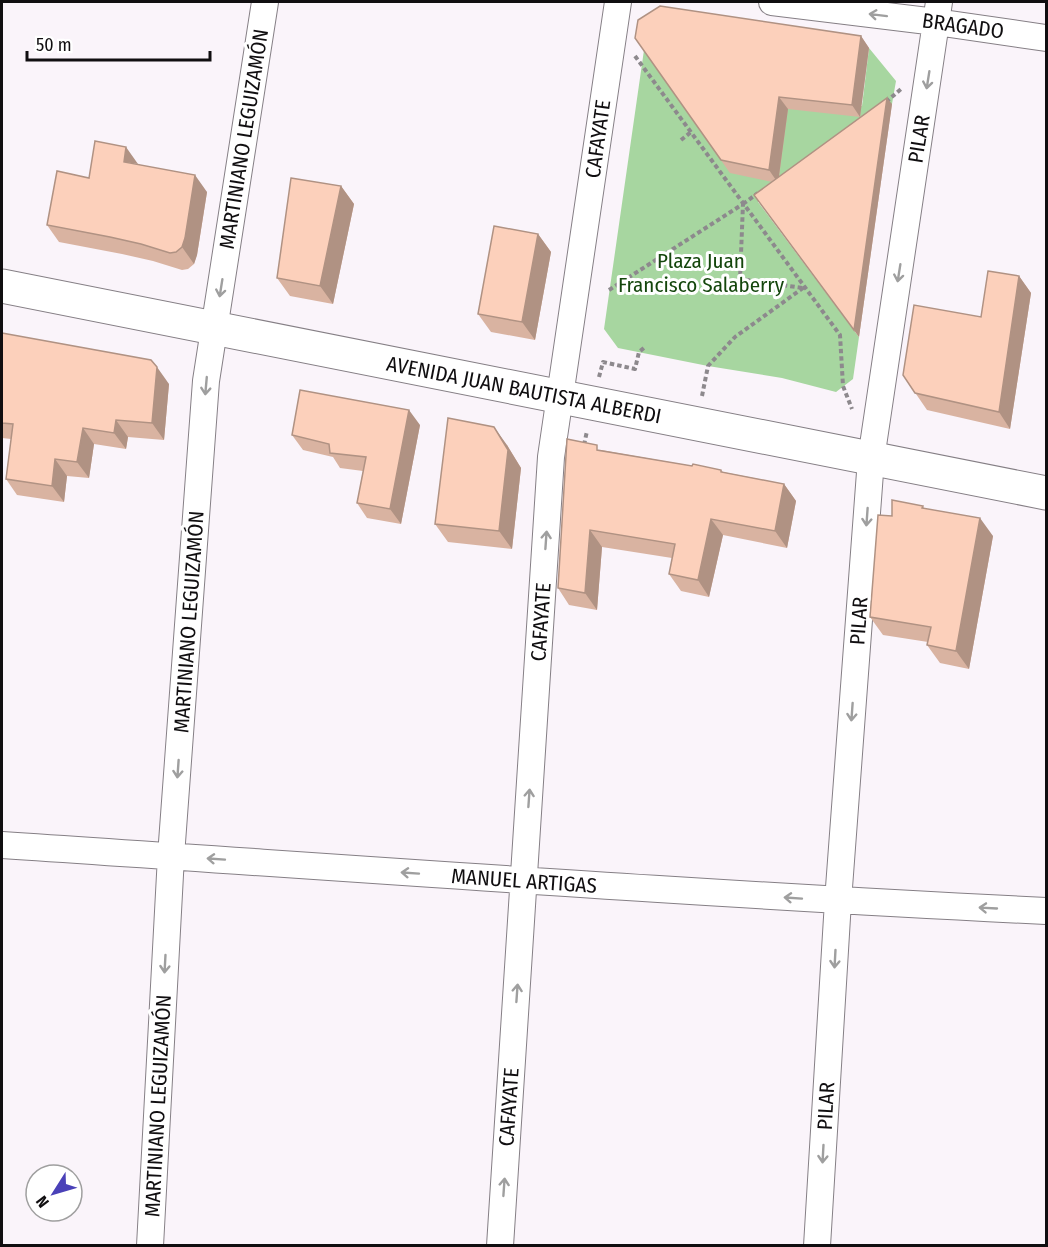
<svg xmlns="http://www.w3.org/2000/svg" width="1048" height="1247" viewBox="0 0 1048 1247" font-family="'Fira Sans Condensed',sans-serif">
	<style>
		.green { fill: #a7d6a0 }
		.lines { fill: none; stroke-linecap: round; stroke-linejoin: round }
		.minor-casing { stroke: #857f85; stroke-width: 28 }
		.primary-casing { stroke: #857f85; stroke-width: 35 }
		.path { stroke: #8d898d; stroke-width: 4; stroke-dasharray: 4.5 3; stroke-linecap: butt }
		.minor { stroke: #fff; stroke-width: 26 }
		.primary { stroke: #fff; stroke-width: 33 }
		.wall { fill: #d9b3a1 }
		.shaded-wall { fill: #b09283 }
		.building { fill: #fcd0bb; stroke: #b09283; stroke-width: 1.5 }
		.oneway { stroke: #9f9f9f }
		.labels { text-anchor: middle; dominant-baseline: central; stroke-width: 6; stroke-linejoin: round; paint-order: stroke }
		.street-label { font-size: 21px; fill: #100e10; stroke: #fff }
		.park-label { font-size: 21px; fill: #14460c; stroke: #fff }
	</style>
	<rect width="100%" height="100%" fill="#faf4fa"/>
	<path class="green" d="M869,48L896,81L892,104L758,202L859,337L853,379L836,392L782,378L708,366L618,348L604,329L644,50L661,73L789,100L862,106Z"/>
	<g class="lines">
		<defs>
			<path id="minor" d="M772,2L936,22L1046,38
				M2,845C350,868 698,894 1046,911
				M150,1246L171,856L206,381L265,2
				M500,1246L551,457L618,2
				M817,1246L838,901L871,459L939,2"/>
			<path id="primary" d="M2,286L1046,493"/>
		</defs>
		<use href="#minor" class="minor-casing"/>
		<use href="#primary" class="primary-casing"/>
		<path class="path" d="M635,56L840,335L843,386L852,409
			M886,102L901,89
			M681,140L691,132
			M743,204L758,193
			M609,290L743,204L740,279L803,288
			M599,377L603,362L635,369L639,352L645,347
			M702,396L708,366L735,337L803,288
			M584,445L587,431"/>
		<use href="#minor" class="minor"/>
		<use href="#primary" class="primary"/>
	</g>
	<path class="wall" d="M861,36L869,48L860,117L788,109L779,177L892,104L859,337L754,195L772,182L730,173L635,38Z
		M138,164L207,192L197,255L194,264L188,269L182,270L153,261L122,254L59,242L47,225L89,178Z
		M341,186L354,204L333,304L290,296L277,278Z
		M538,234L551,252L535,340L491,332L478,314Z
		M1019,276L1031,293L1010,429L927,410L903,375L981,317Z
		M2,333L169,384L164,440L128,437L126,449L94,444L89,478L67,476L64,502L17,495L6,479L11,439L2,438Z
		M420,425L401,524L367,518L357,503L363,471L340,468L333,457L303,450L292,435Z
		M507,445L521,468L512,549L448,542L435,524Z
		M601,450L692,466L721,470L723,472L784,484L796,501L787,548L723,535L709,597L681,591L669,574L672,558L602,547L597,610L569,605L558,588Z
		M923,506L924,508L993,536L969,669L940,663L927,645L928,642L883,635L870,617Z"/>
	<path class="shaded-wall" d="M861,36L869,48L860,117L852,105Z
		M779,97L788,109L778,183L769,170Z
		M887,98L892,104L859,337L854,330Z
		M126,147L138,164L124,162Z
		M195,175L207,192L197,255L194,264L182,247Z
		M341,186L354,204L333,304L320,286Z
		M538,234L551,252L535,340L522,322Z
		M1019,276L1031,293L1010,429L999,412Z
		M157,367L169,384L164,440L152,423Z
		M409,410L420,425L401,524L390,509Z
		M116,420L128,437L126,449L114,433Z
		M494,427L507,445L521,468L512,549L499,531Z
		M83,428L94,444L89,478L77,462Z
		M55,459L67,476L64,502L52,486Z
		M784,484L796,501L787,548L775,531Z
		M980,518L993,536L969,669L956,651Z
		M711,519L723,535L709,597L698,580Z
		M590,530L602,547L597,610L585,593Z"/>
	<path class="building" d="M660,6L861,36L852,105L779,97L769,170L721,160L635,38L638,20Z
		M887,98L854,330L754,195Z
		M95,141L126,147L124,162L195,175L185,238L182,247L176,252L170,253L141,244L110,237L47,225L57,171L89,178Z
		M291,178L341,186L320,286L277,278Z
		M494,226L538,234L522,322L478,314Z
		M988,271L1019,276L999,412L915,393L903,375L914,305L981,317Z
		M2,333L151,360L157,367L152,423L116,420L114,433L83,428L77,462L55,459L52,486L6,479L13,424L2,423Z
		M300,390L409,410L390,509L357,503L366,457L330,453L329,444L292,435Z
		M448,418L494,427L508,450L499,531L435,524Z
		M567,439L597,445V450L692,466L693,464L721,470V472L784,484L775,531L711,519L698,580L669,574L675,544L590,530L585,593L558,588Z
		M892,500L923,506L922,508L980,518L956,651L927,645L931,627L870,617L878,515L892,516Z"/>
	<defs><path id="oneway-shaft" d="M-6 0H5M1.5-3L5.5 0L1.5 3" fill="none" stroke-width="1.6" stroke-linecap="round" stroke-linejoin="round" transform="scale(1.5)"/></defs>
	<g class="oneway">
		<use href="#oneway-shaft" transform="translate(878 15) rotate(-173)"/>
		<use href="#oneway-shaft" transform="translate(928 80) rotate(99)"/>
		<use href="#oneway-shaft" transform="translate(899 273) rotate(99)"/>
		<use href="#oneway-shaft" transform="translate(221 288) rotate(99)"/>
		<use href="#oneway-shaft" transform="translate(206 386) rotate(95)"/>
		<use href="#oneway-shaft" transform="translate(867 517) rotate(94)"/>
		<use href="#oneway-shaft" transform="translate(546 540) rotate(-86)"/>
		<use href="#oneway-shaft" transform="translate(852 712) rotate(94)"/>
		<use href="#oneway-shaft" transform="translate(178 769) rotate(94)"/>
		<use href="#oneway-shaft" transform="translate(529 798) rotate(-86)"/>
		<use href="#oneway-shaft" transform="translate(216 859) rotate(-176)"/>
		<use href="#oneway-shaft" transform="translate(410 873) rotate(-176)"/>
		<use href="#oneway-shaft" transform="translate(793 898) rotate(-176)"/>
		<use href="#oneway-shaft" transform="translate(988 908) rotate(-177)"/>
		<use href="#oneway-shaft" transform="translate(835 959) rotate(93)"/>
		<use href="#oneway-shaft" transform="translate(165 964) rotate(93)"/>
		<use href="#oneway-shaft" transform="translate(517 993) rotate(-86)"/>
		<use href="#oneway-shaft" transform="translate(823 1154) rotate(93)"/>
		<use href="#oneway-shaft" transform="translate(504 1187) rotate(-86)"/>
	</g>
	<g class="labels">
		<g class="street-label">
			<text transform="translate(963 26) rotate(8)">BRAGADO</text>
			<text transform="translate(244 139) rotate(-81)">MARTINIANO LEGUIZAMÓN</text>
			<text transform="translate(598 139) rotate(-82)">CAFAYATE</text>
			<text transform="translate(919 139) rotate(-81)">PILAR</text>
			<text transform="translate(524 390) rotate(11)">AVENIDA JUAN BAUTISTA ALBERDI</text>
			<text transform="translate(859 621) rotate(-86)">PILAR</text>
			<text transform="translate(189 622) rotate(-86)">MARTINIANO LEGUIZAMÓN</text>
			<text transform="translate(541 622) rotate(-86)">CAFAYATE</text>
			<text transform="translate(524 881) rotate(4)">MANUEL ARTIGAS</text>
			<text transform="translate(158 1106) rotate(-87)">MARTINIANO LEGUIZAMÓN</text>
			<text transform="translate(826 1106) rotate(-87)">PILAR</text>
			<text transform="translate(509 1107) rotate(-86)">CAFAYATE</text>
		</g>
		<g class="park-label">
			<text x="701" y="261">Plaza Juan<tspan x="701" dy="24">Francisco Salaberry</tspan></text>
		</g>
	</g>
	<rect width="1048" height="1247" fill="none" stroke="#100e10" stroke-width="6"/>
	<g transform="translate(54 1193) rotate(233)"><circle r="28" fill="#ffffff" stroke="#9f9f9f" stroke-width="1.5"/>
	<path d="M0-4.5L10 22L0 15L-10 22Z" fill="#4a41b8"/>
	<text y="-9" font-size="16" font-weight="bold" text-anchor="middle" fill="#100e10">N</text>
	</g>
	<path d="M27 51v9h183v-9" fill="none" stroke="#100e10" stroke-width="3"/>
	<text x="36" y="51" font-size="18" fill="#100e10" stroke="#ffffff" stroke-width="4.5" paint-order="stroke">50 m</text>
</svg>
